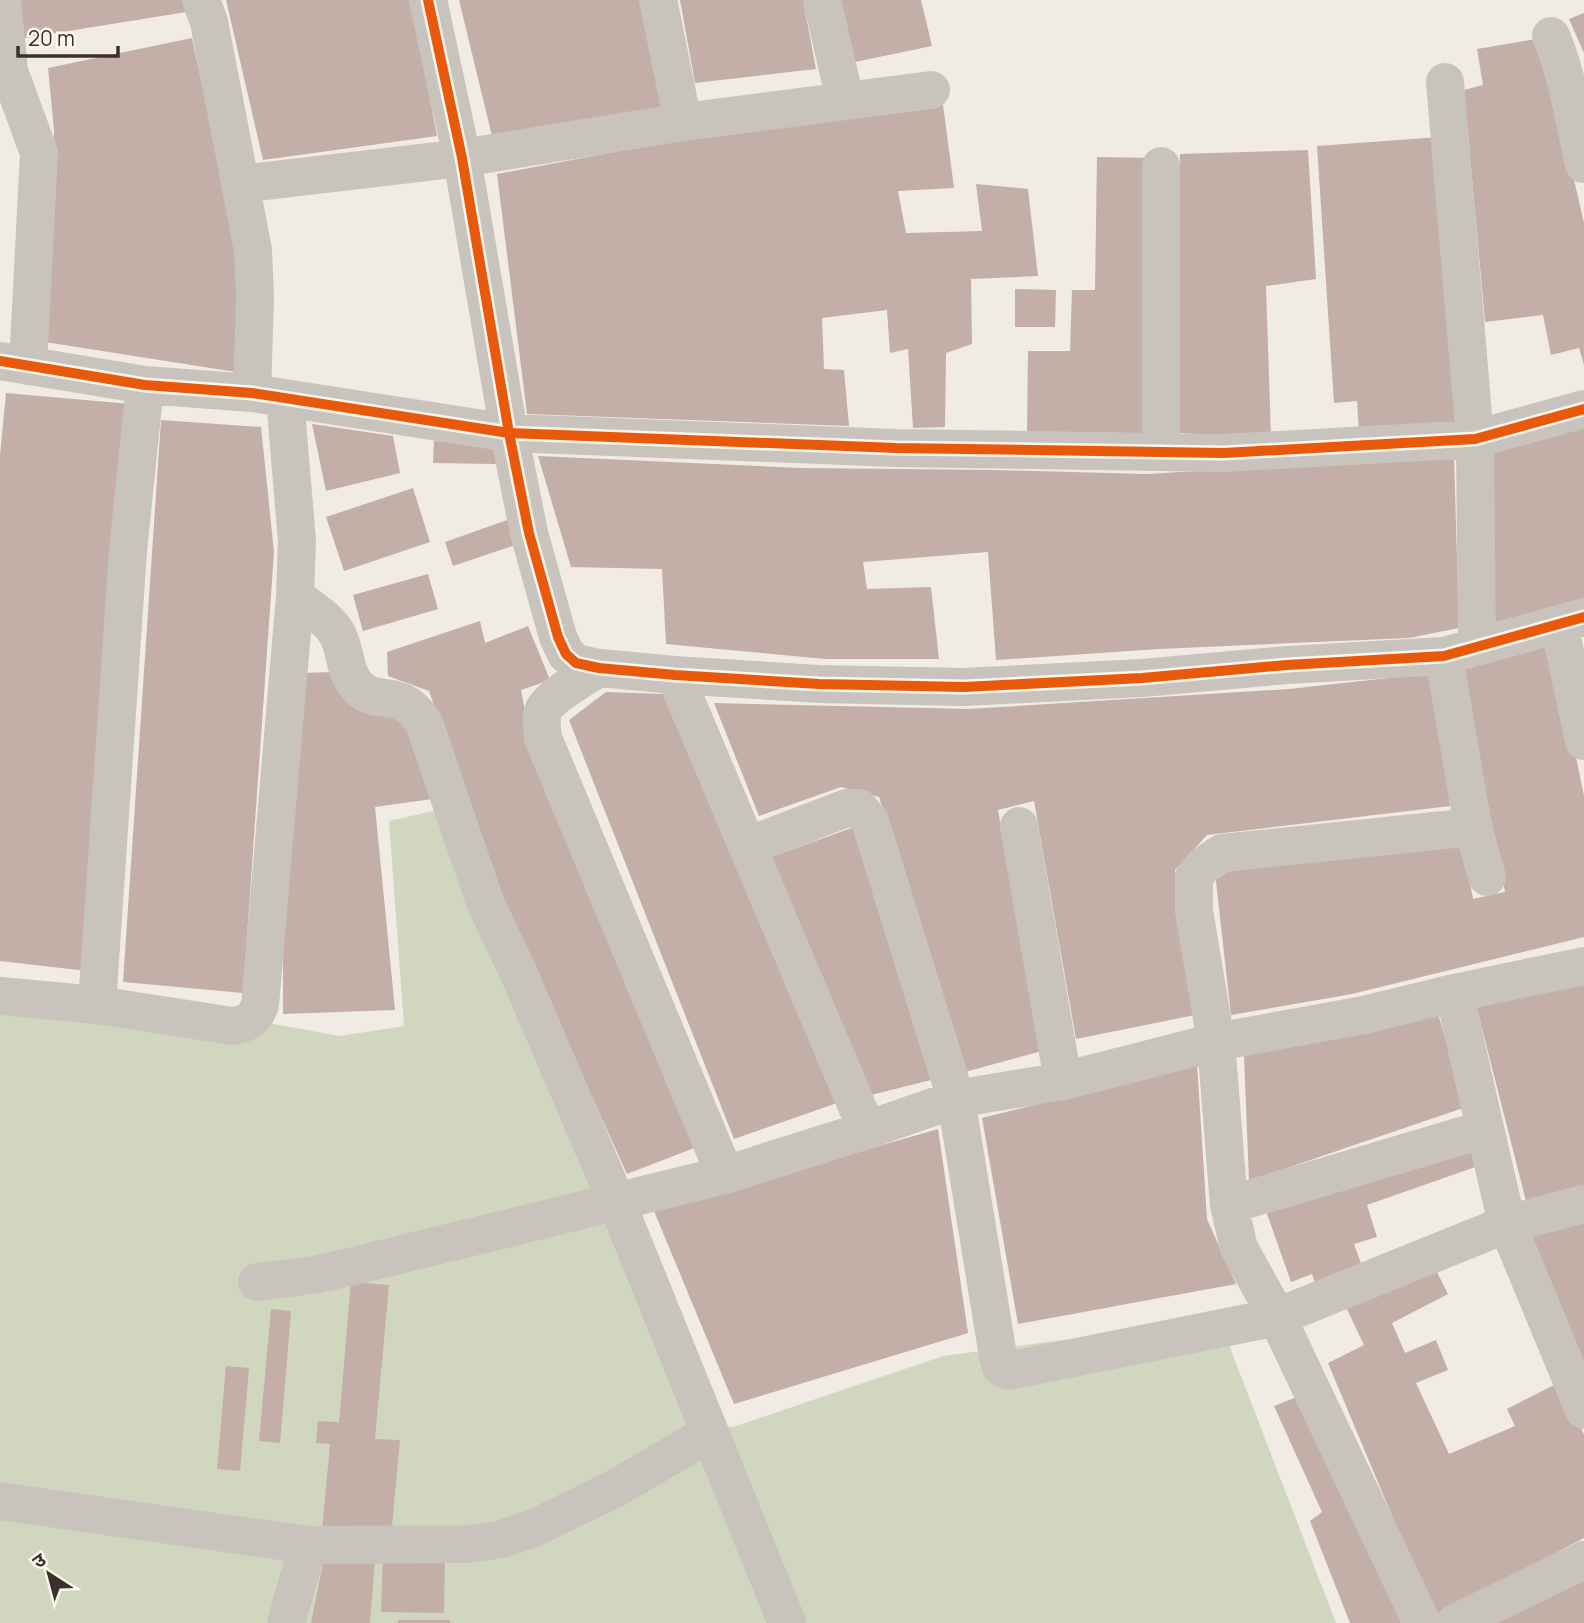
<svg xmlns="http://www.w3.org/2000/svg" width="1584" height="1623" viewBox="0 0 1584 1623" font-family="Manrope,'Noto Sans Devanagari',sans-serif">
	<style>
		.green { fill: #d1d6bf }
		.building { fill: #c3afa7 }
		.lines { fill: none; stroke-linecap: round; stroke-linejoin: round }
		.minor { stroke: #c9c3be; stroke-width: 38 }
		.cycleway-casing { stroke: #fbf5ee; stroke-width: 15 }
		.cycleway { stroke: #e8590c; stroke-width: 10 }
	</style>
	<rect width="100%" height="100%" fill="#f0ebe5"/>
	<path class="green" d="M447,808L684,1416L733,1427L943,1356L1219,1319L1336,1623H0V981L213,1013L340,1036L404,1026L389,821Z"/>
	<path class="building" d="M10,0H183L186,12L13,40Z
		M226,0H411L437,136L263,160Z
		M459,0H646L667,109L492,136Z
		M680,0H803L816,69L695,83Z
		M835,0H921L932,46L850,63Z
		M1584,13V53L1569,19Z
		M192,38L240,259L242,373L45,342L54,130L48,68Z
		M1536,39L1561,123L1584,223V365L1579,348L1551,355L1543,315L1485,322L1464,90L1483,85L1477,49Z
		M942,97L954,188L898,191L906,233L982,231L976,184L1028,189L1038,276L971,279L972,344L946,353L945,427L913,428L908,349L890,353L887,310L822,318L824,369L844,370L849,426L527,414L497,174L694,137Z
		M1439,137L1459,426L1359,433L1357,401L1334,403L1317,146Z
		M1308,150L1316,279L1266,286L1271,437L1173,433L1180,154Z
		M1097,157L1155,158L1149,436L1027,433L1028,351H1070L1072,290H1095Z
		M1015,289L1056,290L1055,327H1015Z
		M6,393L130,404L87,971L0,961V456Z
		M161,420L261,427L274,552L243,993L123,982Z
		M312,424L393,436L400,473L326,491Z
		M1584,425V598L1495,624L1487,452Z
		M434,441L497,443L496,464L433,463Z
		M538,456L800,468L992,470L1146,474L1454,456L1459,628L1409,638L1159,649L996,660L988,552L863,562L867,589L931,587L939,659H825L666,644L662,569L571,567Z
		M413,488L430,542L344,571L326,517Z
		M510,519L518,544L453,566L445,542Z
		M428,574L438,609L363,631L353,595Z
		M480,621L485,643L528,626L550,680L521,690L530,738L702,1145L627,1174L498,890L429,691L388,676L387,652Z
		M1552,640L1584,796V937L1352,994L1231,1015L1215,873L1462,842L1473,899L1505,892L1461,666Z
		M334,672L393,707L415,728L439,798L375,807L395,1010L283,1014V888L301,673Z
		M1434,673L1450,806L1207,835L1175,870L1195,1015L1076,1039L1034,801L998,810L1042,1051L965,1072L879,797L841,787L759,816L714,703L968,709L1289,689Z
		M606,692L665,694L837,1103L734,1139L569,720Z
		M857,826L935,1079L871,1095L771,857Z
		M1584,980V1190L1527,1205L1475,1001Z
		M1438,1014L1466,1107L1249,1181L1244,1056Z
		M1197,1064L1207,1219L1236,1284L1018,1324L982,1118Z
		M938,1129L968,1333L734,1404L654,1211Z
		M1471,1139L1481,1165L1367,1205L1377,1237L1354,1244L1363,1269L1316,1285L1312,1274L1291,1282L1266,1211Z
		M1584,1216V1367L1525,1232Z
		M1433,1264L1448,1294L1392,1323L1405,1353L1436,1340L1448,1370L1416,1383L1449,1454L1515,1426L1507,1409L1562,1381L1584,1435V1538L1434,1616L1328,1363L1364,1345L1344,1303Z
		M351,1282L389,1285L375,1439L400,1440L391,1536L322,1531L330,1444L316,1443L318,1421L339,1422Z
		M271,1309L291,1311L280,1443L259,1441Z
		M226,1366L249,1368L240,1471L217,1469Z
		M1302,1395L1410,1623H1350L1310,1521L1322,1512L1274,1406Z
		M383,1553L445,1555L444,1613L381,1612Z
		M324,1558L375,1561L370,1623H311Z
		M1584,1570V1623H1479Z
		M398,1620H450V1623H398Z"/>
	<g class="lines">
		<path class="minor" d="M2,0L9,71
			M201,0L209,22L253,250L255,297L252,393
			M428,0L462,158L509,433L529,533L558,637L566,654L576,663L599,668L675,675L819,684L964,687L1142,678L1287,665L1444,656L1584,617
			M658,0L683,122
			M822,0L845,100
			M1551,36C1568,76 1574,121 1584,164
			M0,70L9,71L39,153L28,366
			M1445,82L1475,439L1477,647
			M1161,166V452
			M240,184L462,158L683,122L931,90
			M0,361L145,385L252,393L509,433L896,448L1224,453L1475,439L1584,409
			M295,596C309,608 332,620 339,638C346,654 345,675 359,688C380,708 398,684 424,723L485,902L519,974L617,1203L787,1623
			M1559,624L1584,741
			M1444,656L1473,827L1487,877
			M599,668C584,678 553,694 544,709C540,718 542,729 543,738L725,1175
			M675,675L867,1130
			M1019,826L1063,1081
			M747,846L847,808H859L870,821L956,1099L998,1356L1001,1367L1008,1371L1277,1317L1507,1224L1584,1204
			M1454,993L1507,1224L1584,1410
			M0,996L97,1005L232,1026C249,1023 254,1020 260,1005L295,596L297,541L285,399
			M97,1005L128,551L145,385
			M1229,1205L1485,1129
			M257,1282L313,1275L354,1266L725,1175L867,1130L956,1099L1063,1081L1216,1042L1364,1015L1454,993L1584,966
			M0,1501L308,1545L468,1544L498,1540L532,1529L614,1489L710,1433
			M286,1623L308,1545
			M1422,1623L1277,1317L1239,1248L1229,1205L1216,1042L1194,911V877L1203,866L1222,853L1473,827
			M1455,1623L1584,1560"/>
		<defs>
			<path id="cycleway" d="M428,0L462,158L509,433L529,533L558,637L566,654L576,663L599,668L675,675L819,684L964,687L1142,678L1287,665L1444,656L1584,617
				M0,361L145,385L252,393L509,433L896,448L1224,453L1475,439L1584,409"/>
		</defs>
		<use href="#cycleway" class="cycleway-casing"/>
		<use href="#cycleway" class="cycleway"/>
	</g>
	<g transform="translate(49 1574) rotate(324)" stroke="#fbf5ee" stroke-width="5" paint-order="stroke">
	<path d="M0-5L12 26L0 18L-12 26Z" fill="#3b302b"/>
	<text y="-10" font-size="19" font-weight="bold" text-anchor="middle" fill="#3b302b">उ</text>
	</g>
	<path d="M18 46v10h100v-10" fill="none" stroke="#3b302b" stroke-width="3.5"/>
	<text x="28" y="46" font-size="21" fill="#3b302b" stroke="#fbf5ee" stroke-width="5" paint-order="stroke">20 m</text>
</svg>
